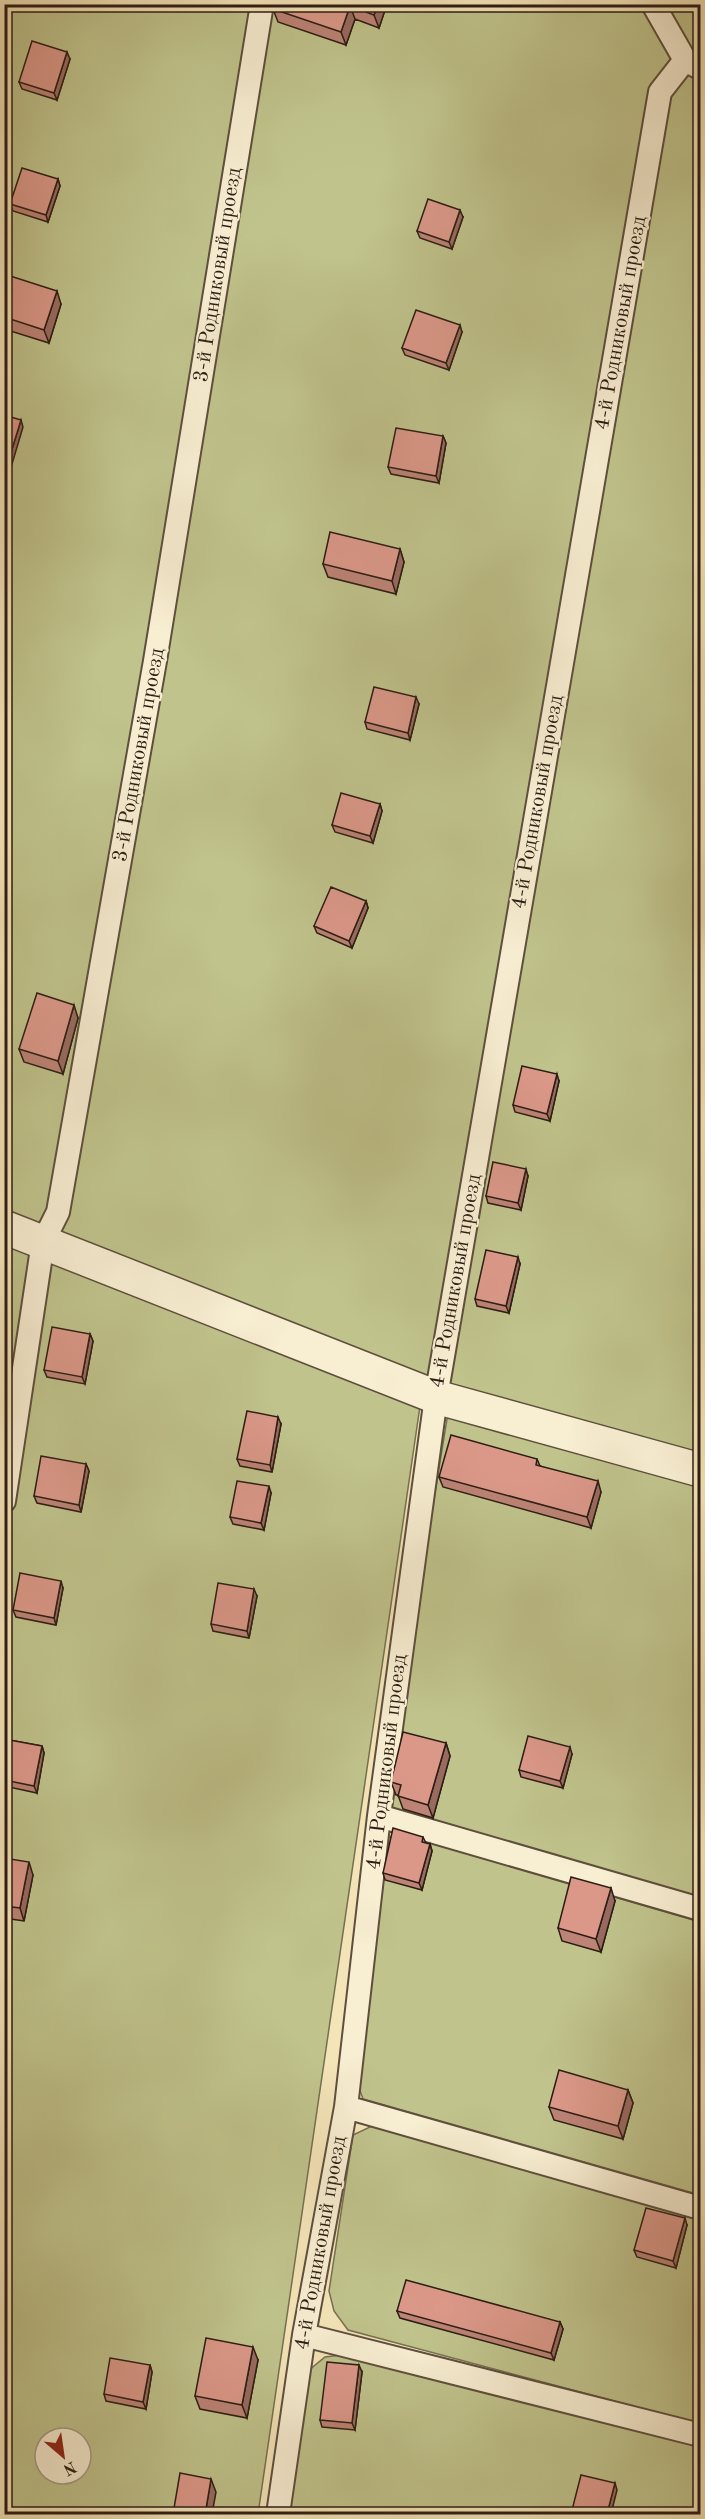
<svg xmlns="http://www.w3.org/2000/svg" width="705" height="2519" viewBox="0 0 705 2519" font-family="'Old Standard TT',serif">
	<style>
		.green { fill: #c0c38c; stroke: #767050; stroke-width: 1.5; fill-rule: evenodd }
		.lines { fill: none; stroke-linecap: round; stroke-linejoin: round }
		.lane-casing { stroke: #5e4f3d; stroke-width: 26 }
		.street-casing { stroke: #5e4f3d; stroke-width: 36 }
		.lane { stroke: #f8eed2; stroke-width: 22 }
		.street { stroke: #f8eed2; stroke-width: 33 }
		.wall { fill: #bc8376; stroke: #2c1d14; stroke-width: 1.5 }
		.shaded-wall { fill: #996a60; stroke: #2c1d14; stroke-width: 1.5 }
		.building { fill: #db9889; stroke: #2c1d14; stroke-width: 1.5 }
		.labels { text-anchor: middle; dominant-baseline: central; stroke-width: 4.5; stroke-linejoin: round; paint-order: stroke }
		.street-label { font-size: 21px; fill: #2c1d14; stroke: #f8eed2 }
	</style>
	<rect width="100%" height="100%" fill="#f4e5b9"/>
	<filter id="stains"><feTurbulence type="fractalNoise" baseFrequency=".00333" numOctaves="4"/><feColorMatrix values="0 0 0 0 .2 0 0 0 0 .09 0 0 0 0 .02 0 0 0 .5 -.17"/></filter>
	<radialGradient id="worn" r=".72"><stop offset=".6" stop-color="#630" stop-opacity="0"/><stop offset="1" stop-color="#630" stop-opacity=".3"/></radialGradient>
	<path class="green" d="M5,5H700V1460L424,1379L258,2514H5ZM45,2438H81V2474H45Z
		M458,1414L700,1484V1899L387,1810L385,1802L447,1419Z
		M400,1834L700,1922V2195L363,2099L359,2088L386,1838Z
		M372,2126L700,2219V2424L348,2330L334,2311L329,2291L353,2135Z
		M341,2355L700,2446V2514H287L308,2371L325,2357Z"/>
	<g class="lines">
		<defs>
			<path id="lane" d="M653,4L685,60L700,68
				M4,1501L43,1242L58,1212L155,661L262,4
				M379,1816L700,1909
				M346,2107L700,2208
				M304,2335L700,2435
				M278,2514L304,2335L346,2107L379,1816L436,1397L660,92L685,60"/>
			<path id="street" d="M4,1227L436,1397L700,1470"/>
		</defs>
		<use href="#lane" class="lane-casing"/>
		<use href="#street" class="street-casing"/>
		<use href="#lane" class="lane"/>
		<use href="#street" class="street"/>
	</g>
	<path class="wall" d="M387,4L379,28L355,19L346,45L278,22L273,9Z
		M70,59L57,100L22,89L19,82Z
		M58,179L60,186L48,222L13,211L10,204Z
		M463,217L452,249L420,238L417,231Z
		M4,274L61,304L49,343L4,329Z
		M462,332L449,370L405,355L402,348Z
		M443,436L446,443L439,483L391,474L388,467Z
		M400,549L404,562L396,594L328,577L323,564Z
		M419,704L410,740L367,729L365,722Z
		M380,804L382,811L373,843L335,832L332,825Z
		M366,901L368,908L352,948L317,933L314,926Z
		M78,1018L63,1074L24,1062L19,1049Z
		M559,1081L550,1121L515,1112L513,1105Z
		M528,1176L521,1210L488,1203L486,1196Z
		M520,1264L509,1313L477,1306L475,1299Z
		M90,1334L93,1341L85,1384L47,1377L44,1370Z
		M281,1424L272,1472L240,1466L237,1459Z
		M537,1459L540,1466L601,1492L591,1528L443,1487L439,1477Z
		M86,1464L89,1471L81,1512L37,1503L34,1496Z
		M271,1493L264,1530L233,1524L230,1517Z
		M63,1588L56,1625L16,1617L13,1610Z
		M257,1596L249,1638L213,1631L211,1624Z
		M4,1739L42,1746L44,1753L37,1793L4,1786Z
		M446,1743L450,1756L433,1818L403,1809L398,1795H396L391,1782Z
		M572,1754L563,1788L521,1777L519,1770Z
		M423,1837L426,1843L430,1844L432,1851L422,1890L385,1880L383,1873Z
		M4,1858L33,1875L24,1921L4,1918Z
		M615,1901L601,1952L562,1941L558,1928Z
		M628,2090L633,2103L623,2139L554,2120L549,2107Z
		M687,2225L676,2268L637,2257L634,2250Z
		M397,2311L560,2322L563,2329L554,2360L400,2318Z
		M258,2360L247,2418L200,2409L195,2396Z
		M150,2365L152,2372L146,2409L106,2401L104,2394Z
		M362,2372L355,2430L322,2427L320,2420Z"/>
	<path class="shaded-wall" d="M378,4H387L379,28L374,15Z
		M350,6L355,19L346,45L341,32Z
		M67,52L70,59L57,100L54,93Z
		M58,179L60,186L48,222L46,215Z
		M460,210L463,217L452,249L449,242Z
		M57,291L61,304L49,343L44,330Z
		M460,325L462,332L449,370L446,363Z
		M21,420L23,427L4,491V475Z
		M443,436L446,443L439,483L436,476Z
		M400,549L404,562L396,594L392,581Z
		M416,697L419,704L410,740L408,733Z
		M380,804L382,811L373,843L370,836Z
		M366,901L368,908L352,948L349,941Z
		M74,1005L78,1018L63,1074L58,1061Z
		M557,1074L559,1081L550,1121L547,1114Z
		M526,1169L528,1176L521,1210L518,1203Z
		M518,1257L520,1264L509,1313L506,1306Z
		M90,1334L93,1341L85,1384L82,1377Z
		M278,1417L281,1424L272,1472L270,1465Z
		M86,1464L89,1471L81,1512L79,1505Z
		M598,1481L601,1492L591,1528L587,1517Z
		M269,1486L271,1493L264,1530L261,1523Z
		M61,1581L63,1588L56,1625L54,1618Z
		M254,1589L257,1596L249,1638L247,1631Z
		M446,1743L450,1756L433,1818L428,1805Z
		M42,1746L44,1753L37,1793L34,1786Z
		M570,1747L572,1754L563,1788L560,1781Z
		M430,1844L432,1851L422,1890L419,1883Z
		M29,1862L33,1875L24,1921L20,1908Z
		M611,1888L615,1901L601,1952L596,1939Z
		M628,2090L633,2103L623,2139L618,2126Z
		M685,2218L687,2225L676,2268L673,2261Z
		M560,2322L563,2329L554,2360L551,2353Z
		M253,2347L258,2360L247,2418L242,2405Z
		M150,2365L152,2372L146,2409L143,2402Z
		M359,2365L362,2372L355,2430L352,2423Z
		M211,2479L216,2492L212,2514L206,2509Z
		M615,2483L617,2490L611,2514H607Z"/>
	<path class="building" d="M274,4H378L374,15L350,6L341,32L273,9Z
		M32,41L67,52L54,93L19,82Z
		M22,168L58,179L46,215L10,204Z
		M428,199L460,210L449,242L417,231Z
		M4,274L57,291L44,330L4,317Z
		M416,310L460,325L446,363L402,348Z
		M4,415L21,420L4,475Z
		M396,428L443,436L436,476L388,467Z
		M330,532L400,549L392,581L323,564Z
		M374,687L416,697L408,733L365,722Z
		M341,793L380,804L370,836L332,825Z
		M331,887L366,901L349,941L314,926Z
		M37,993L74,1005L58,1061L19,1049Z
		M522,1066L557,1074L547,1114L513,1105Z
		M493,1162L526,1169L518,1203L486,1196Z
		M486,1250L518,1257L506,1306L475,1299Z
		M52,1327L90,1334L82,1377L44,1370Z
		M247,1411L278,1417L270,1465L237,1459Z
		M451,1435L537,1459L536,1465L598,1481L587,1517L439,1477Z
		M41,1456L86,1464L79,1505L34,1496Z
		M237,1481L269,1486L261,1523L230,1517Z
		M20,1573L61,1581L54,1618L13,1610Z
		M218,1583L254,1589L247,1631L211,1624Z
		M403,1732L446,1743L428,1805L398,1796L401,1785L391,1782Z
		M528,1736L570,1747L560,1781L519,1770Z
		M4,1739L42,1746L34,1786L4,1780Z
		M393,1828L423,1837L422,1842L430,1844L419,1883L383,1873Z
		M4,1858L29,1862L20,1908L4,1906Z
		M571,1877L611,1888L596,1939L558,1928Z
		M559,2070L628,2090L618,2126L549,2107Z
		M646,2208L685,2218L673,2261L634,2250Z
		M406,2280L560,2322L551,2353L397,2311Z
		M206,2338L253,2347L242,2405L195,2396Z
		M110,2358L150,2365L143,2402L104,2394Z
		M327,2362L359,2365L352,2423L320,2420Z
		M180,2473L211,2479L206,2509L223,2512V2514H173Z
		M581,2475L615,2483L607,2514H571Z"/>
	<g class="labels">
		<g class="street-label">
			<text transform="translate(218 275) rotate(-81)">3-й Родниковый проезд</text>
			<text transform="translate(621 323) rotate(-80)">4-й Родниковый проезд</text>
			<text transform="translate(139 755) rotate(-80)">3-й Родниковый проезд</text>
			<text transform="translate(538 802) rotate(-80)">4-й Родниковый проезд</text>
			<text transform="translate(456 1281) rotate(-80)">4-й Родниковый проезд</text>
			<text transform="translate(387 1762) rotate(-83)">4-й Родниковый проезд</text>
			<text transform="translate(321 2243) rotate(-80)">4-й Родниковый проезд</text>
		</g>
	</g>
	<rect width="705" height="2519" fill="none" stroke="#f4e5b9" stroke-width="24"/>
	<rect x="6" y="6" width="693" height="2507" fill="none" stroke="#2c1d14" stroke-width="3"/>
	<rect x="12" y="12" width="681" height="2495" fill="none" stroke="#2c1d14" stroke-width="1.5"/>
	<g transform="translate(63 2456) rotate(151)"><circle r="28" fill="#f8eed2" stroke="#a69a86" stroke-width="1.5"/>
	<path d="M0-4.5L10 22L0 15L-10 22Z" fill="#8f2418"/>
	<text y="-9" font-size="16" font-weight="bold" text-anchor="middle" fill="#2c1d14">N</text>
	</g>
	<rect width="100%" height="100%" filter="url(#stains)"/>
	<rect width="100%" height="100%" fill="url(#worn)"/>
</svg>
